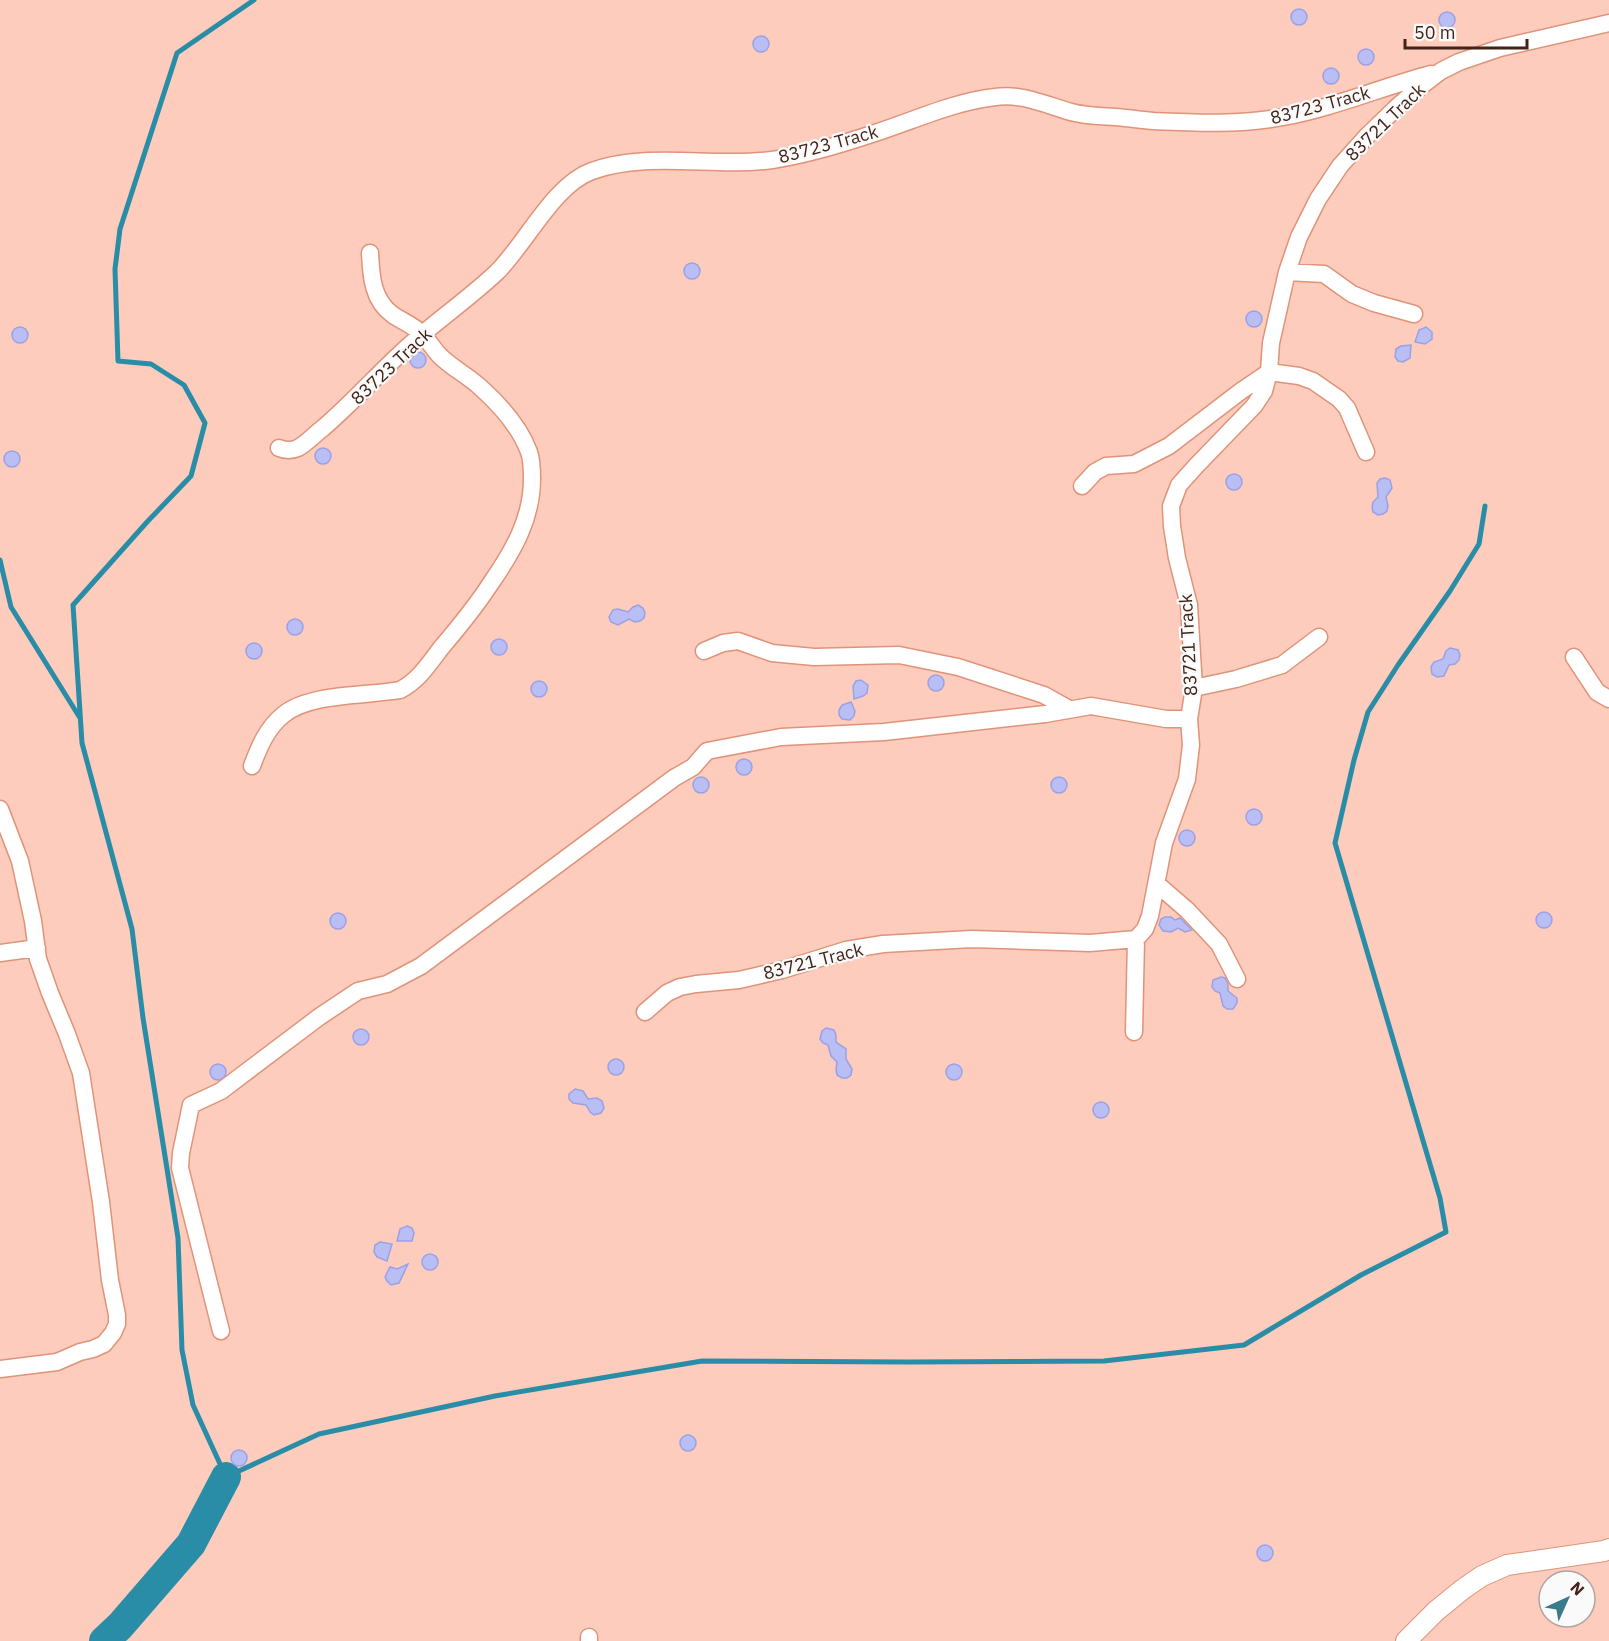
<svg xmlns="http://www.w3.org/2000/svg" width="1609" height="1641" viewBox="0 0 1609 1641" font-family="'IBM Plex Sans',sans-serif">
	<style>
		.lines { fill: none; stroke-linecap: round; stroke-linejoin: round }
		.stream { stroke: #2a8da7; stroke-width: 5 }
		.river { stroke: #2a8da7; stroke-width: 30 }
		.building { fill: #b9bef5; stroke: #9ba1e6; stroke-width: 1.5 }
		.minor-casing { stroke: #df9379; stroke-width: 19 }
		.tertiary-casing { stroke: #df9379; stroke-width: 22 }
		.minor { stroke: #fff; stroke-width: 16 }
		.tertiary { stroke: #fff; stroke-width: 20 }
		.labels { text-anchor: middle; dominant-baseline: central; stroke-width: 4.5; stroke-linejoin: round; paint-order: stroke }
		.street-label { font-size: 18px; fill: #412318; stroke: #fafafa }
	</style>
	<rect width="100%" height="100%" fill="#fdccbc"/>
	<g class="lines">
		<path class="stream" d="M254,0L177,53L120,229L115,269L118,361L151,364L184,385L205,423L191,476L147,522L73,605L82,743L132,929L143,1018L178,1238L182,1350L193,1405L226,1477L319,1434L495,1396L702,1361L909,1362L1104,1361L1244,1345L1361,1275L1446,1232L1440,1198L1335,843L1354,760L1368,712L1398,665L1450,591L1479,544L1485,506
			M0,560L11,607L80,718"/>
		<path class="river" d="M104,1641L120,1626L191,1544L226,1477"/>
	</g>
	<path class="building" d="M1291 17a8 8 0 1 1 16 0a8 8 0 1 1-16 0Z
		M1439 20a8 8 0 1 1 16 0a8 8 0 1 1-16 0Z
		M753 44a8 8 0 1 1 16 0a8 8 0 1 1-16 0Z
		M1358 57a8 8 0 1 1 16 0a8 8 0 1 1-16 0Z
		M1323 76a8 8 0 1 1 16 0a8 8 0 1 1-16 0Z
		M684 271a8 8 0 1 1 16 0a8 8 0 1 1-16 0Z
		M1246 319a8 8 0 1 1 16 0a8 8 0 1 1-16 0Z
		M12 335a8 8 0 1 1 16 0a8 8 0 1 1-16 0Z
		M1426,327L1432,332V339L1425,344L1415,342L1419,330Z
		M1411,345L1410,358L1403,362L1398,361L1395,357L1396,349L1401,346Z
		M410 360a8 8 0 1 1 16 0a8 8 0 1 1-16 0Z
		M315 456a8 8 0 1 1 16 0a8 8 0 1 1-16 0Z
		M4 459a8 8 0 1 1 16 0a8 8 0 1 1-16 0Z
		M1226 482a8 8 0 1 1 16 0a8 8 0 1 1-16 0Z
		M1385,478L1390,480L1392,488L1386,497L1388,506L1387,511L1383,514L1378,515L1373,512L1372,507L1373,502L1378,497L1377,483L1380,479Z
		M638,605L643,608L645,613L644,618L640,621L635,622L629,619L618,625L611,622L609,617L613,610L618,609L628,612L633,607Z
		M287 627a8 8 0 1 1 16 0a8 8 0 1 1-16 0Z
		M491 647a8 8 0 1 1 16 0a8 8 0 1 1-16 0Z
		M246 651a8 8 0 1 1 16 0a8 8 0 1 1-16 0Z
		M1450,648L1458,650L1460,655L1459,660L1455,664L1449,665L1444,676L1437,677L1432,674L1431,667L1434,662L1443,659L1446,651Z
		M928 683a8 8 0 1 1 16 0a8 8 0 1 1-16 0Z
		M861,680L868,685L867,693L863,696L854,699L853,686L856,681Z
		M531 689a8 8 0 1 1 16 0a8 8 0 1 1-16 0Z
		M851,702L855,711L854,716L850,720L842,719L839,715V710L842,705Z
		M736 767a8 8 0 1 1 16 0a8 8 0 1 1-16 0Z
		M693 785a8 8 0 1 1 16 0a8 8 0 1 1-16 0Z
		M1051 785a8 8 0 1 1 16 0a8 8 0 1 1-16 0Z
		M1246 817a8 8 0 1 1 16 0a8 8 0 1 1-16 0Z
		M1179 838a8 8 0 1 1 16 0a8 8 0 1 1-16 0Z
		M1536 920a8 8 0 1 1 16 0a8 8 0 1 1-16 0Z
		M330 921a8 8 0 1 1 16 0a8 8 0 1 1-16 0Z
		M1165,917H1171L1175,920L1180,918L1192,930L1185,932L1178,928L1171,932L1163,931L1159,925L1161,919Z
		M1221,977L1225,978L1228,984V991L1237,998V1003L1233,1009H1227L1223,1006L1220,993L1215,991L1212,987L1213,980Z
		M826,1028L834,1030L836,1035V1042L846,1049V1059L852,1069L851,1075L847,1078H842L837,1075L836,1070L837,1062L831,1056L828,1045L823,1043L820,1039L822,1031Z
		M353 1037a8 8 0 1 1 16 0a8 8 0 1 1-16 0Z
		M608 1067a8 8 0 1 1 16 0a8 8 0 1 1-16 0Z
		M946 1072a8 8 0 1 1 16 0a8 8 0 1 1-16 0Z
		M210 1072a8 8 0 1 1 16 0a8 8 0 1 1-16 0Z
		M575,1089L583,1091L588,1099L597,1098L602,1101L604,1108L601,1113L594,1115L590,1112L586,1105L573,1103L569,1099V1094Z
		M1093 1110a8 8 0 1 1 16 0a8 8 0 1 1-16 0Z
		M407,1226L412,1228L414,1233L412,1241H397L400,1229Z
		M380,1242L392,1244L387,1261L377,1257L374,1252L375,1245Z
		M422 1262a8 8 0 1 1 16 0a8 8 0 1 1-16 0Z
		M408,1264L399,1283L391,1285L387,1281L385,1277L390,1267L397,1269Z
		M680 1443a8 8 0 1 1 16 0a8 8 0 1 1-16 0Z
		M231 1458a8 8 0 1 1 16 0a8 8 0 1 1-16 0Z
		M1257 1553a8 8 0 1 1 16 0a8 8 0 1 1-16 0Z"/>
	<g class="lines">
		<defs>
			<path id="minor" d="M1287,272L1324,274L1352,294L1374,303L1414,314
				M279,448C286,451 291,451 298,448C307,443 315,434 323,428C351,404 375,377 402,352C432,324 466,301 496,273C526,244 553,185 592,171C648,151 714,168 772,160C806,155 839,145 872,134C913,121 952,102 995,97C1022,93 1046,105 1071,112C1085,116 1100,116 1115,117C1128,118 1141,120 1154,121C1196,123 1241,125 1283,117C1333,108 1382,87 1431,74
				M1082,486L1095,472L1106,466L1134,464L1169,446L1241,391L1269,372L1299,376L1313,381L1339,399L1347,408L1366,452
				M704,651L723,643L738,641L772,653L814,657L899,655L958,667L1044,695L1069,709
				M1574,657L1597,692L1609,699
				M1194,688L1236,679L1282,665L1319,637
				M252,766C259,747 267,728 283,715C309,693 367,696 400,690C418,681 429,664 441,648C459,627 476,606 491,583C513,551 532,519 532,479C532,470 532,460 529,452C520,427 499,404 480,387C467,375 452,368 440,356C434,350 429,341 423,335C415,326 402,321 393,315C372,300 371,275 370,253
				M0,809L20,861L33,921L38,959L50,993L67,1034L81,1073L101,1202L110,1280L117,1315V1324L113,1333L104,1344L93,1349L80,1352L57,1362L0,1369
				M1157,884L1187,910L1219,944L1237,979
				M0,953L37,948
				M645,1012L667,993L680,987L696,984L739,980L782,970L846,950L883,944L972,939L1090,943L1136,939L1145,929L1150,916L1164,843L1187,779L1191,745L1189,719L1194,688L1189,605L1177,558L1172,526L1171,506L1179,485L1196,466L1254,406L1264,391L1269,372L1271,343L1287,272L1299,237L1318,199L1340,166L1366,137L1397,107L1420,87L1441,71L1459,62L1500,48L1609,23
				M1134,1032L1136,939
				M221,1331L180,1168L181,1153L191,1105L221,1091L319,1017L358,991L387,984L421,966L674,778L693,767L707,751L781,737L884,732L1045,714L1091,706L1166,719H1189
				M589,1641V1637"/>
			<path id="tertiary" d="M1406,1641L1436,1611L1463,1589L1482,1576L1507,1565L1604,1551L1609,1549"/>
		</defs>
		<use href="#minor" class="minor-casing"/>
		<use href="#tertiary" class="tertiary-casing"/>
		<use href="#minor" class="minor"/>
		<use href="#tertiary" class="tertiary"/>
	</g>
	<g class="labels">
		<g class="street-label">
			<text transform="translate(1320 105) rotate(-15)">83723 Track</text>
			<text transform="translate(1385 122) rotate(-44)">83721 Track</text>
			<text transform="translate(828 144) rotate(-15)">83723 Track</text>
			<text transform="translate(391 366) rotate(-43)">83723 Track</text>
			<text transform="translate(1188 645) rotate(-93)">83721 Track</text>
			<text transform="translate(813 961) rotate(-14)">83721 Track</text>
		</g>
	</g>
	<g transform="translate(1567 1599) rotate(45)"><circle r="28" fill="#fafafa" stroke="#b0a4a0" stroke-width="1.5"/>
	<path d="M0-4.5L10 22L0 15L-10 22Z" fill="#3a7a8d"/>
	<text y="-9" font-size="16" font-weight="bold" text-anchor="middle" fill="#412318">N</text>
	</g>
	<path d="M1405 39v9h122v-9" fill="none" stroke="#412318" stroke-width="3"/>
	<text x="1414" y="39" font-size="18" fill="#412318" stroke="#fafafa" stroke-width="4.5" paint-order="stroke">50 m</text>
</svg>
